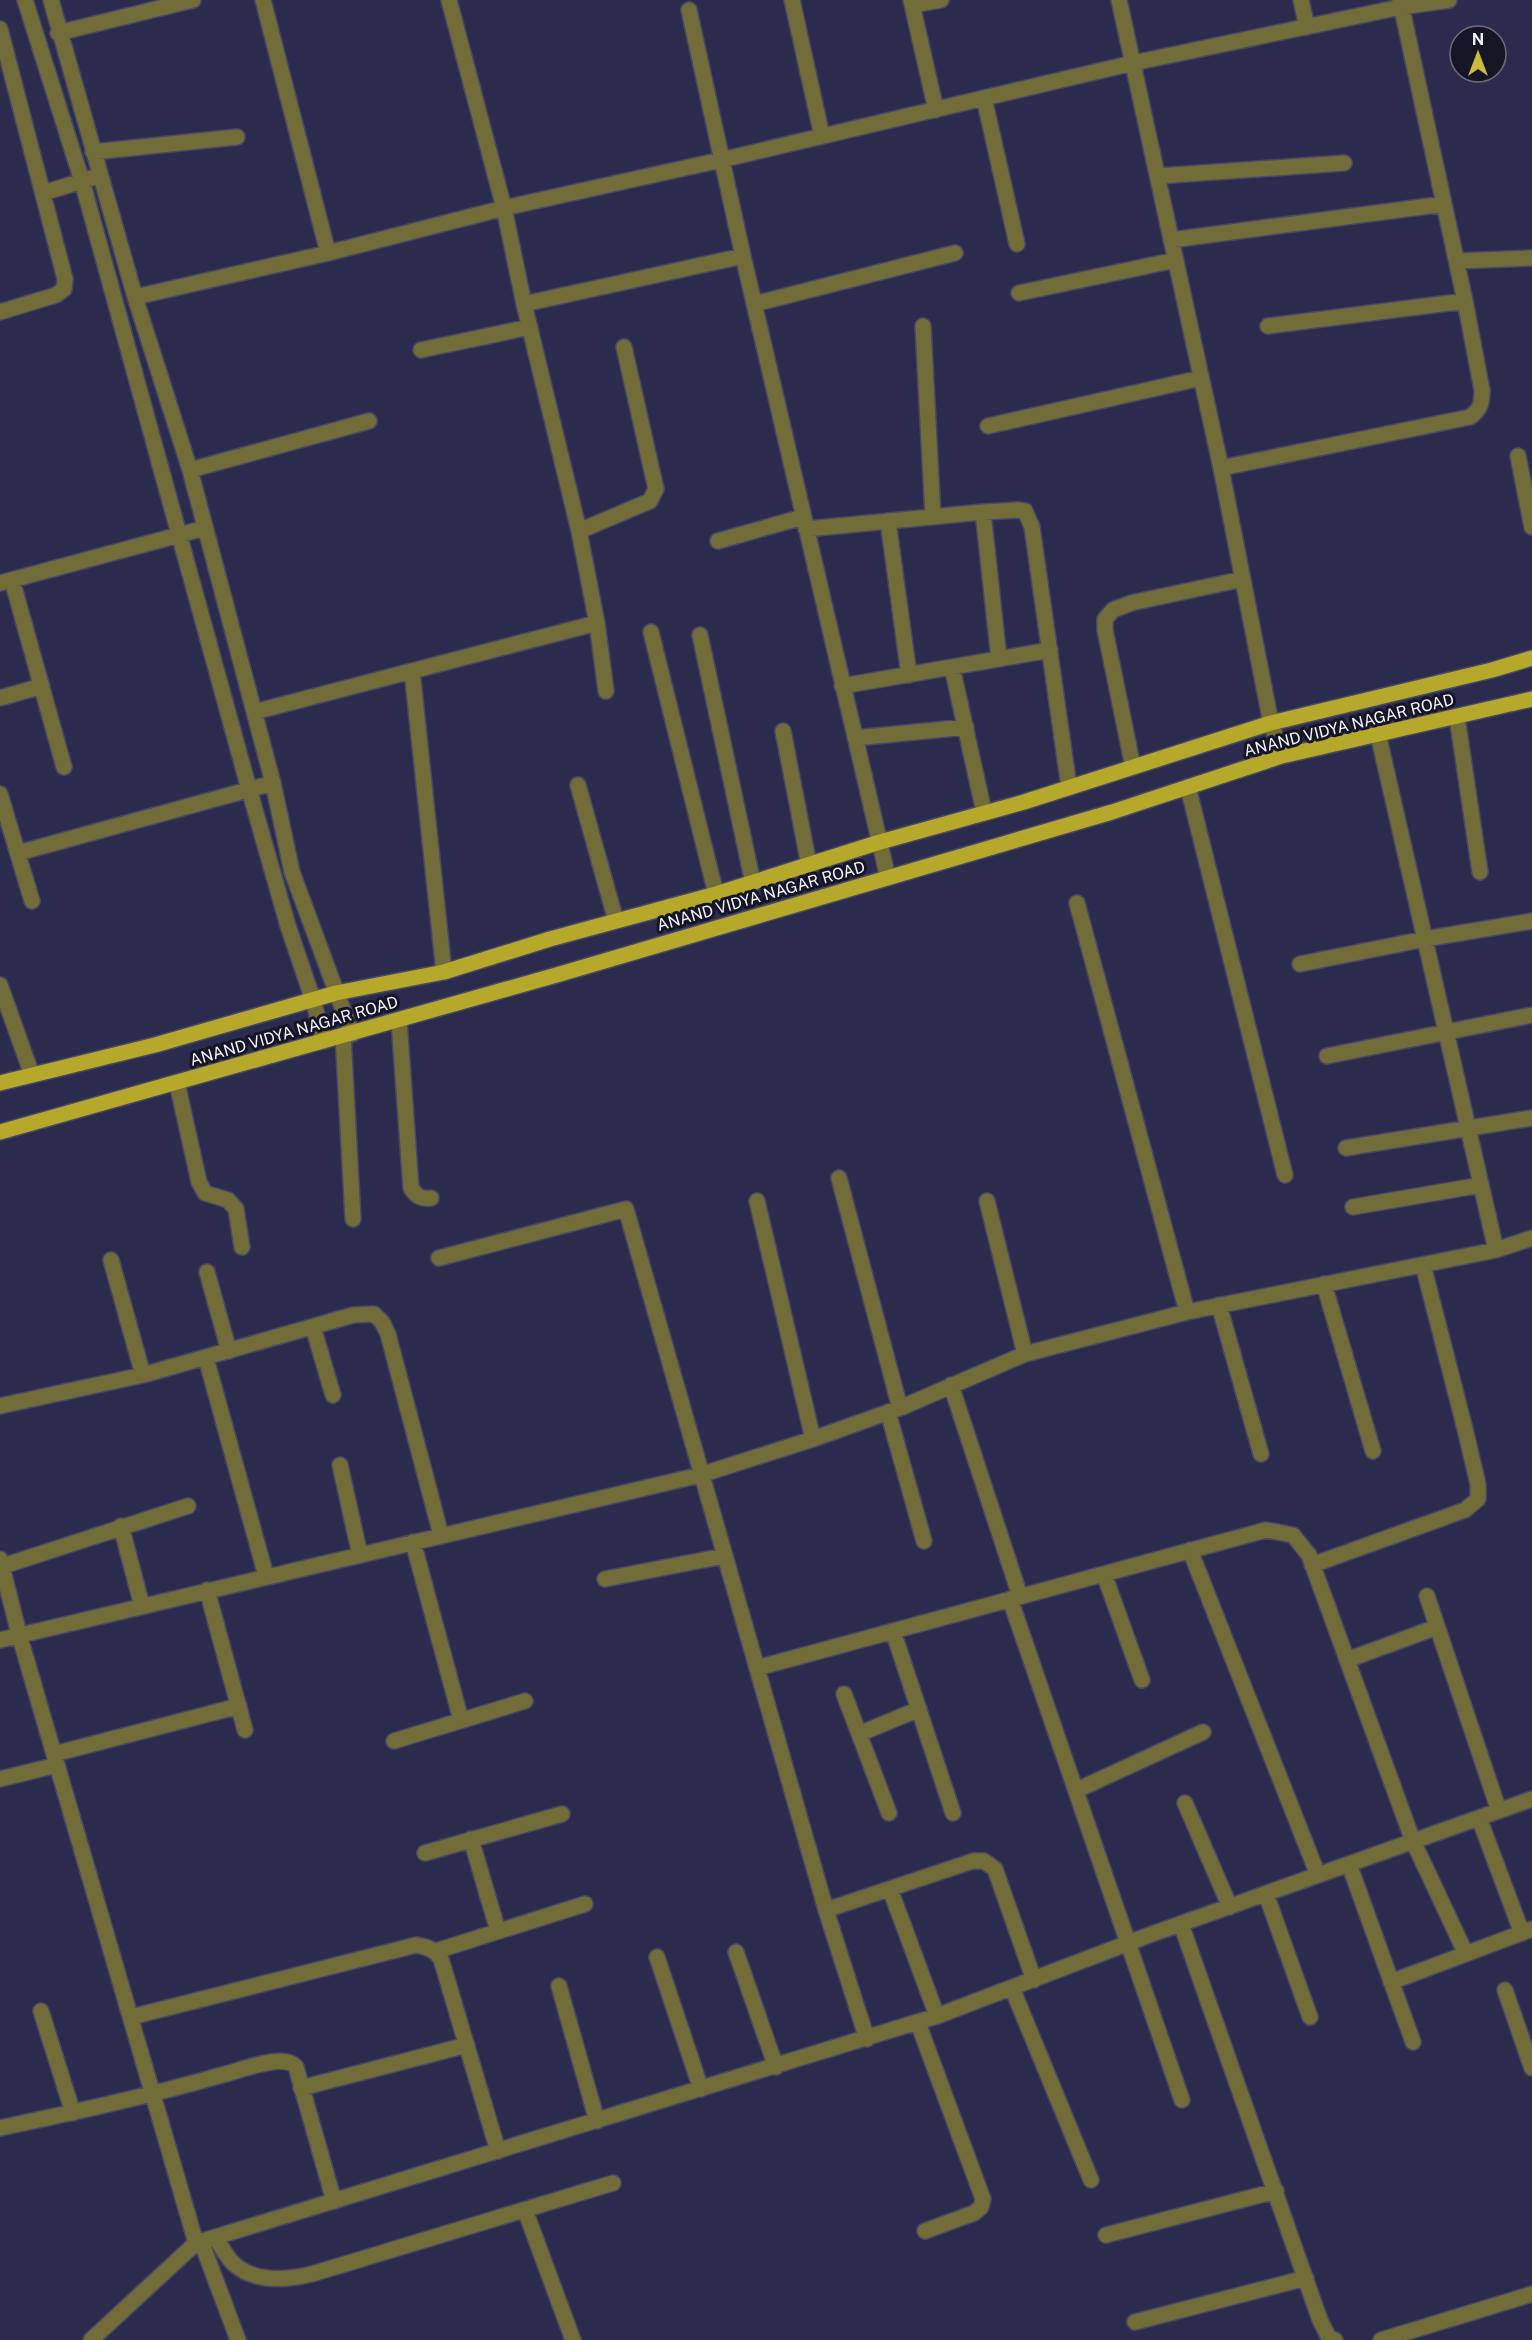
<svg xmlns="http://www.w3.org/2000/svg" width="1532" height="2340" viewBox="0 0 1532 2340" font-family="'Public Sans',sans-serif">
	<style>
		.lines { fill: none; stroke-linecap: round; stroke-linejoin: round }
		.minor-casing { stroke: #474766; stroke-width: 18 }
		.major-casing { stroke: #474766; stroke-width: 18 }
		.minor { stroke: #726c38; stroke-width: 15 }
		.major { stroke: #b5a82b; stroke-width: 15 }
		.labels { text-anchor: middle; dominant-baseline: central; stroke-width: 6; stroke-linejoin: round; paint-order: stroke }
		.street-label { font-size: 16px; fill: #f3f4fd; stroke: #151525 }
	</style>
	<rect width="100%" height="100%" fill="#2b2b4d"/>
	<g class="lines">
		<defs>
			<path id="minor" d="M25,0L82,181L249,789L288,926L313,1000L324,1041
				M51,0L135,297L190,470L273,783L292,872L352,1034
				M263,0L328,253
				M449,0L504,208L524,304L579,531L597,623L606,691
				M792,0L822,136
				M911,0L936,110
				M1119,0L1221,468L1271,723L1282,756
				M1301,0L1307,27
				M912,5L941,0
				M689,10L743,256L888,878
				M0,29L65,279L64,289L56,295L0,312
				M58,33L193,0
				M984,98L1017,244
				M93,152L237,137
				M1158,176L1344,163
				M43,193L92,178
				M1171,240L1444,204
				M1457,261L1532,258
				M1019,293L1176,260
				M135,297L328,253L504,208L721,160L1133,63L1401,7L1449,0
				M524,304L743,256
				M754,304L955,253
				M923,326L933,517
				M1268,326L1465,301
				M421,350L530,327
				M988,426L1201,378
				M1518,456L1532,527
				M1221,468L1470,417C1481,409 1482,403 1482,390L1465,301L1400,0
				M190,470L369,421
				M983,512L999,659
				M888,521L909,675
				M806,529L983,512L1018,510L1025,511L1032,527L1069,787
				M579,531L650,501L656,489L624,347
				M718,541L803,517
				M12,580L64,767
				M0,583L205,528
				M651,632L716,894
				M700,635L753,883
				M952,667L984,812
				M412,671L444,972
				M842,686L1050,650
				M0,698L42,686
				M254,712L597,623
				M1457,717L1480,872
				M783,731L809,865
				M1378,734L1496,1250
				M855,738L966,727
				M1133,767L1105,630V619L1113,610L1131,603L1243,579
				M578,785L616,921
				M1188,787L1285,1175
				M0,794L32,901
				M18,853L273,783
				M1077,903L1187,1312
				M1300,964L1425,939L1532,921
				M0,985L32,1075
				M399,1020L411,1188C417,1197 421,1199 431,1198
				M343,1035L353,1219
				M1327,1056L1532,1015
				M177,1083L199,1182L205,1193L228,1200L236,1209L242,1247
				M1346,1148L1532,1118
				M839,1178L900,1408
				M757,1201L813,1439
				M987,1201L1025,1354
				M1353,1207L1481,1185
				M439,1258L626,1209L826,1910L867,2039
				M111,1260L143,1375
				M207,1272L229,1351
				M1324,1284L1373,1451
				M1219,1305L1261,1454
				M313,1327L333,1395
				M206,1358L266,1576
				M951,1385L1020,1596
				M0,1406L143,1375L353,1315L374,1314L382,1322L388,1334L441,1535
				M888,1412L924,1541
				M340,1465L360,1555
				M121,1526L142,1606
				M413,1542L461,1720
				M1190,1550L1318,1875
				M0,1559L19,1634L196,2243
				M1312,1565L1465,1510L1478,1499V1484L1465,1429L1423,1265
				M0,1567L188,1506
				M1104,1574L1142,1680
				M605,1579L724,1556
				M207,1590L245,1730
				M1427,1596L1499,1811
				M1010,1599L1182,2100
				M893,1631L953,1813
				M0,1640L700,1475L813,1439L900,1408L1025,1354L1187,1312L1496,1250L1532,1238
				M1347,1660L1437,1627
				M757,1668L1266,1530L1293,1535L1309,1555L1413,1841L1466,1954
				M844,1694L889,1813
				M859,1734L919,1709
				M394,1741L525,1701
				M54,1754L239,1706
				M0,1779L57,1765
				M1077,1790L1203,1732
				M1185,1803L1230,1907
				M1479,1818L1522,1933
				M471,1839L498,1931
				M425,1853L562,1814
				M1349,1864L1413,2042
				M890,1889L937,2016
				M1266,1894L1310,2017
				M826,1910L973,1861H984L995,1869L1034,1980
				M1181,1924L1320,2320L1329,2338L1335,2340
				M436,1951L585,1904
				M736,1952L776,2067
				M657,1957L701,2089
				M1391,1982L1532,1929
				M559,1986L597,2121
				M1012,1988L1091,2180
				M1505,1990L1532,2068
				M41,2011L73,2113
				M131,2017L416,1945C428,1947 434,1949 441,1959L498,2151
				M918,2023L983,2199L981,2207L974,2213L925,2231
				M301,2088L467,2045
				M0,2128C75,2112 149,2096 222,2075C239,2071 284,2052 296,2067L334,2201
				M525,2210L573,2340
				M1106,2235L1276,2191
				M215,2237C221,2246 227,2258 234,2264C255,2283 287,2280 312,2274L613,2183
				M201,2241L238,2340
				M1135,2322L1306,2278
				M91,2340L196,2243L937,2016L1152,1934L1532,1799
				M1381,2340L1532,2294"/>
			<path id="major" d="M0,1083L155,1045L336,993L444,972L550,939L716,894L880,842L1024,802L1271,723L1492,670L1532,658
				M0,1132L560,974L1112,812L1282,756L1532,699"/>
		</defs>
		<use href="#minor" class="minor-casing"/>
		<use href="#major" class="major-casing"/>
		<use href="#minor" class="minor"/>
		<use href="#major" class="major"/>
	</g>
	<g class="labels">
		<g class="street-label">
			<text transform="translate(1349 725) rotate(-14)">ANAND VIDYA NAGAR ROAD</text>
			<text transform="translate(761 896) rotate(-16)">ANAND VIDYA NAGAR ROAD</text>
			<text transform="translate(294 1031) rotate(-16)">ANAND VIDYA NAGAR ROAD</text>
		</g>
	</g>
	<g transform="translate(1478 54)"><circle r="28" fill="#151525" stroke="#6e6e7b" stroke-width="1.5"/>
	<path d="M0-4.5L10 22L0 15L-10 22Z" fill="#c9bb3b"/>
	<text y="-9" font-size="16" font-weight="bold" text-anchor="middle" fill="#f3f4fd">N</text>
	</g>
</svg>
